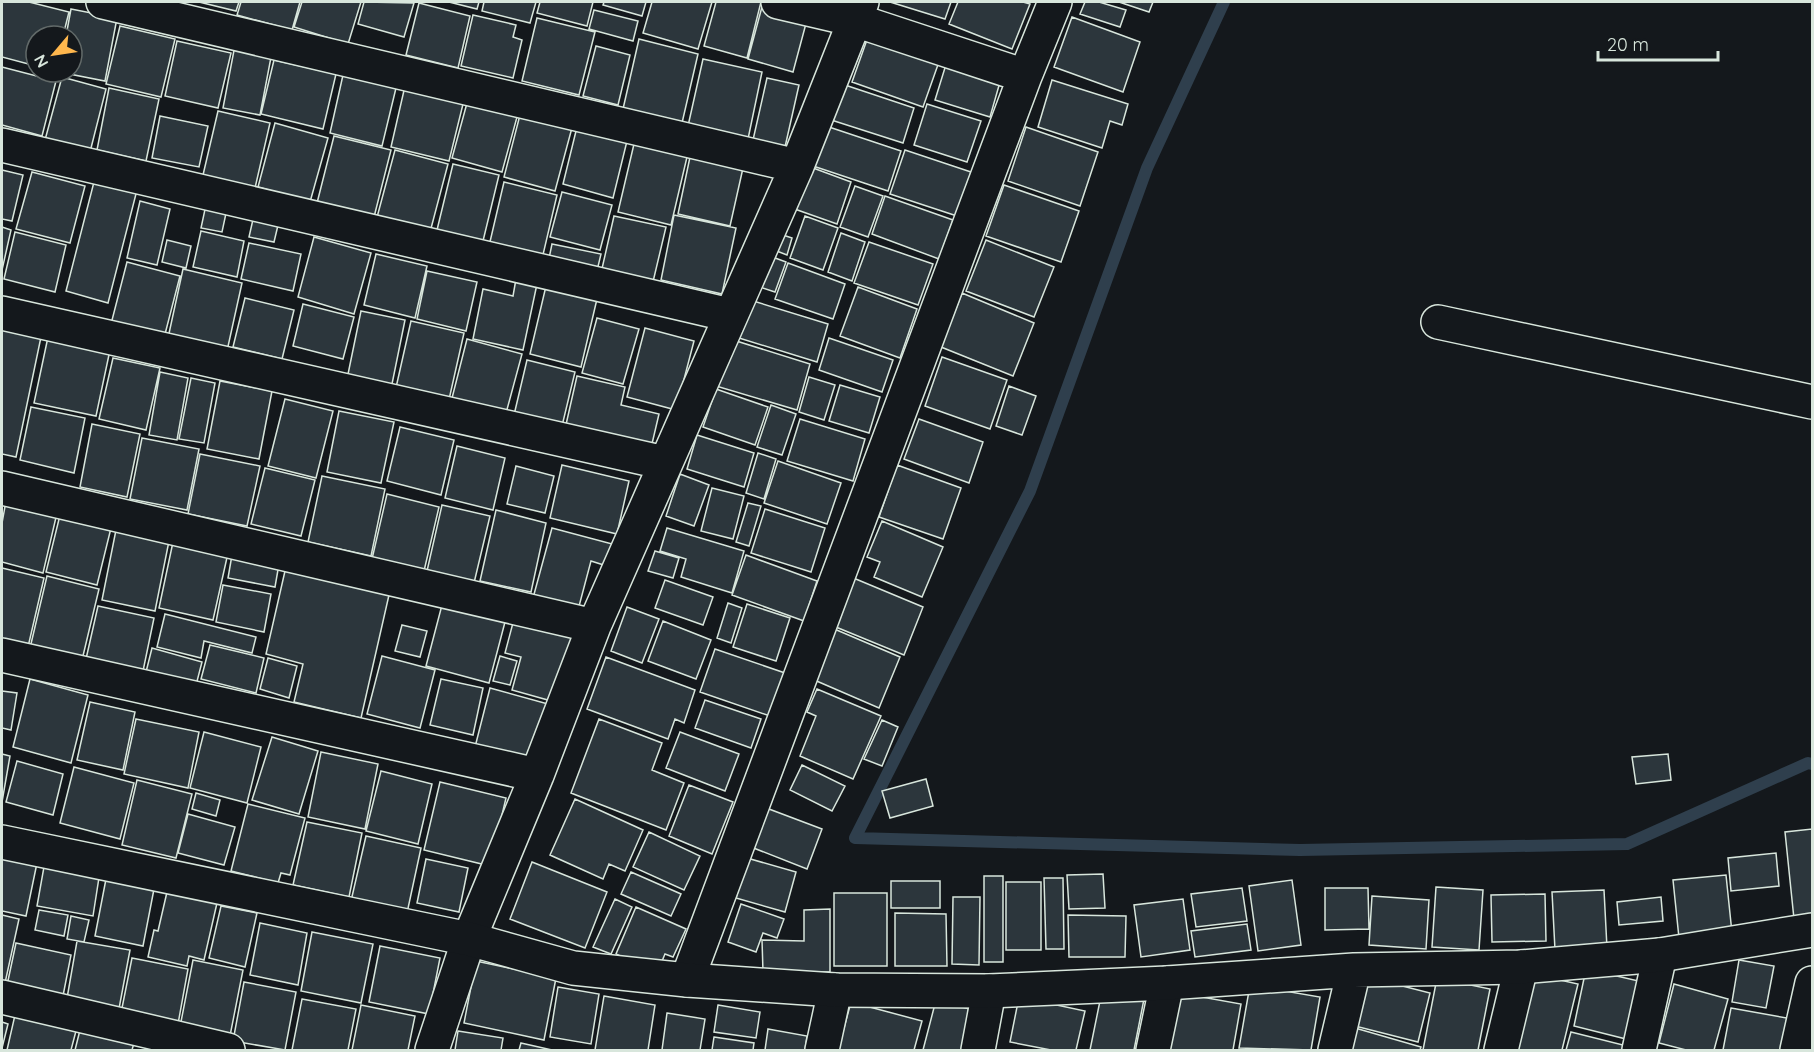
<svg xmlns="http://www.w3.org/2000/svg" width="1814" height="1052" viewBox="0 0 1814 1052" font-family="Quicksand,sans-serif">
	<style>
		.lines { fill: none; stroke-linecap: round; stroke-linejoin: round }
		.stream { stroke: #2f3f4d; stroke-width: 12 }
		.building { fill: #2c363c; stroke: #d8e6dc; stroke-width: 1.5 }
		.minor-casing { stroke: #d8e6dc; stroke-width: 36 }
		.tertiary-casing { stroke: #d8e6dc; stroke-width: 36 }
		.minor { stroke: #14181c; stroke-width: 33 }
		.tertiary { stroke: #14181c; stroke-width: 33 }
	</style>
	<rect width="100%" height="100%" fill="#14181c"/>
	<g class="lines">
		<path class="stream" d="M1224,2L1147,168L1030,491L855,838L1300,850L1627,844L1808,763L1812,764"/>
	</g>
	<path class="building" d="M2,2H29L69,12L63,36H36V66L2,57Z
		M199,2H239L236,11Z
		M241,2H300L292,30L237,15Z
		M302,2H361L348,44L294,27Z
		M364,2L414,3L404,37L358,24Z
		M449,2H479L477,9Z
		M484,2H536L530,23L482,11Z
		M540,2H593L587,26L537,13Z
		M604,2H646L642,16L603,5Z
		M652,2H712L698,49L643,33Z
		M716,2H761L747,58L704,46Z
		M890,2H951L945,19Z
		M958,2H1023L1030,4L1012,49L949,24Z
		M1085,2H1099L1126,10L1120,27L1080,14Z
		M1119,2H1153L1149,12Z
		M419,3L470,16L458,68L406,55Z
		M763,3L808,16L793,72L748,59Z
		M71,9L117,18L105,81L59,72H72V36H66Z
		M594,10L638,21L633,41L589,29Z
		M473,15L516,25L513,37L522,40L513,78L461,66Z
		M1072,17L1140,42L1123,92L1054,67Z
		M537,18L595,32L579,95L522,81Z
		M120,26L175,39L161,97L106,84Z
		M869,34L940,59L923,107L852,82Z
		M639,39L698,54L682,123L623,109Z
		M177,41L231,53L218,108L165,96Z
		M235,45L272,52L260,115L223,108Z
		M596,46L630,55L618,105L583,96Z
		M948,58L1002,75L990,117L935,100Z
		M703,59L762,72L748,139L688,126Z
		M274,60L336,74L323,129L261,114Z
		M2,67L56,81L42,136L2,125Z
		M343,75L396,88L382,146L330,133Z
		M62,77L106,89L90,152L45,140Z
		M767,78L799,85L785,147L753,140Z
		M1052,80L1128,104L1122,125L1110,121L1102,148L1038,127Z
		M836,82L914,108L903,143L825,118Z
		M405,86L464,100L449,161L391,147Z
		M109,88L159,99L146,161L97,150Z
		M467,103L517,117L502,172L452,158Z
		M927,104L981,121L967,162L914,145Z
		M218,111L270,123L255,188L203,175Z
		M521,111L573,124L555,191L504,177Z
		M160,116L208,126L199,167L152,158Z
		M275,123L328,138L310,202L258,187Z
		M817,123L901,151L888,191L804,163Z
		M577,127L627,141L613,198L563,184Z
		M1026,127L1098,152L1080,206L1008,181Z
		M334,136L391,150L373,221L316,207Z
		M634,144L687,157L671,225L618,212Z
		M395,150L448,164L429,236L376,221Z
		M905,150L971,172L957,216L890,194Z
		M690,157L743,168L730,226L678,214Z
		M453,164L499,175L483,241L437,230Z
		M805,165L851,182L837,224L789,207Z
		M2,170L23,175L12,221L2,219Z
		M32,172L85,186L70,243L16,229Z
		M95,178L137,190L108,303L66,291Z
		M504,182L557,195L542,259L489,246Z
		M1004,185L1079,211L1061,262L986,236Z
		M855,186L883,196L868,237L840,227Z
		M562,192L612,205L600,250L550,237Z
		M885,196L953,220L939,259L872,234Z
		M207,200L228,204L222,232L201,228Z
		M140,201L170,209L157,265L127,258Z
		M254,215L279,221L274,242L249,237Z
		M674,215L736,228L722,294L661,280Z
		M614,216L666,227L652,286L601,273Z
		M805,216L838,228L823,270L790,258Z
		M2,227L11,230L2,270Z
		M201,231L244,241L237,277L193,267Z
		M15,232L66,245L55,292L4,279Z
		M774,232L792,238L787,255L769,248Z
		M841,233L865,242L852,281L828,272Z
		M314,237L371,253L354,314L298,297Z
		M167,240L191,246L186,268L162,262Z
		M986,240L1054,267L1034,317L966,291Z
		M869,242L933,264L918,305L854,283Z
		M249,243L301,254L293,291L241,279Z
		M552,244L601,254L595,279L547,268Z
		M376,254L427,266L415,318L364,305Z
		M767,255L786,262L775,292L757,286Z
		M127,262L180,276L164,338L111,324Z
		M788,263L845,284L833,319L775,299Z
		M183,269L242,283L227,351L168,338Z
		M427,271L477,282L466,331L417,319Z
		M516,279L537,284L523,350L473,339L483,289L513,296Z
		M546,286L597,299L581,367L530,354Z
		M858,287L917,309L900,358L840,336Z
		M962,293L1034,323L1013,376L941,347Z
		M245,298L294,310L282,359L233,347Z
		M750,300L828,324L817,362L739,338Z
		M303,304L354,317L343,359L293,346Z
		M361,311L405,320L391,389L347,379Z
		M597,318L639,329L623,384L582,373Z
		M411,321L464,333L448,404L395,392Z
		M645,328L694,341L676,410L627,397Z
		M2,329L41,337L16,457L2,454Z
		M48,337L110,350L96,416L34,403Z
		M829,338L893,360L882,392L819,370Z
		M467,339L522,354L505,417L451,402Z
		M730,339L810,364L797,410L716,386Z
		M942,357L1007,380L990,429L925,406Z
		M113,358L160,368L146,430L99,419Z
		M527,360L575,372L562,426L514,415Z
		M160,372L188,378L177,440L149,435Z
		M577,376L625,387L621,405L659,414L651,448L565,429Z
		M809,377L835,385L824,420L799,412Z
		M191,378L215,383L204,443L179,439Z
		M220,381L272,391L259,459L207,449Z
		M840,385L880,397L869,433L829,421Z
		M1009,386L1036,396L1022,435L996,426Z
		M716,389L768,407L755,445L703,427Z
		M285,399L333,411L316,478L268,466Z
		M771,405L796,414L782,455L757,447Z
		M31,407L85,418L74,473L20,460Z
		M339,411L394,422L381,483L327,472Z
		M800,419L865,439L853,481L787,461Z
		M919,419L983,442L969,483L904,459Z
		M92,424L140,434L127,497L80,487Z
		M400,427L454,440L441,495L387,481Z
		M697,435L754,453L744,487L687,469Z
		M142,438L199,449L187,510L130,499Z
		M457,446L505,458L493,510L445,498Z
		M758,453L776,459L764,499L746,493Z
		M200,454L260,466L247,526L188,514Z
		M778,461L841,483L827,524L764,503Z
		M562,465L629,481L617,534L550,518Z
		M897,465L961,488L943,539L879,517Z
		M516,466L554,476L545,513L507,504Z
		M265,468L315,480L301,536L251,524Z
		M680,474L709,485L694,526L666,516Z
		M322,476L385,489L371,556L308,542Z
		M712,488L744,496L733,539L701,531Z
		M387,494L439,507L424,571L372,559Z
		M6,501L57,513L43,573L2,562V523Z
		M748,503L761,506L749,546L736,542Z
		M442,505L490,516L474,583L427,571Z
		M765,509L825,528L811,572L751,553Z
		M496,510L546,523L531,592L480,581Z
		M61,511L112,524L97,585L46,572Z
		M882,521L943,547L922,597L874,577L880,562L867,557Z
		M117,525L170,536L155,611L102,600Z
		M552,528L616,545L610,567L591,561L578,610L533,598Z
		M667,528L744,551L732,593L681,577L686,559L660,551Z
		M173,542L228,553L213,620L159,608Z
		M655,551L679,558L673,578L648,571Z
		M232,555L279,564L275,587L228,578Z
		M746,555L817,581L804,621L732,595Z
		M2,568L44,578L28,647L2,641Z
		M285,571L389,595L361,718L294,702L303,664L266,654Z
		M47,576L99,589L82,660L30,648Z
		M851,577L923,607L904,655L831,625Z
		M665,580L713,597L703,625L655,608Z
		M223,585L271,594L264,632L216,622Z
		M728,603L742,608L731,643L717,638Z
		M747,604L790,618L776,661L733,647Z
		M442,605L505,622L489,683L426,666Z
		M98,606L154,618L143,671L86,659Z
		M627,607L659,619L642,663L611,651Z
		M165,614L256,637L252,653L204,641L201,658L157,647Z
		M514,619L573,636L555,702L512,690L521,657L505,653Z
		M663,621L711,640L696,679L648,661Z
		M402,625L427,631L420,657L395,651Z
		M832,628L900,657L879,708L812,679Z
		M210,645L264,658L256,693L201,679Z
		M152,648L202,662L195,689L145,676Z
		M715,649L788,674L773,717L700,692Z
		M382,656L435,670L420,728L367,714Z
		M500,656L517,661L510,685L493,681Z
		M606,657L695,690L684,723L675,719L668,739L587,709Z
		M268,658L297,666L289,698L260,689Z
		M30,679L88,695L71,763L13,747Z
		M441,679L483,688L473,735L430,725Z
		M490,688L548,704L532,766L474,751Z
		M817,689L881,716L853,779L800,756L816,716L807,712Z
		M2,691L17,693L11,730L2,728Z
		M705,700L761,719L751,748L695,728Z
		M90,702L135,712L123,770L77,760Z
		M136,719L199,732L188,788L124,774Z
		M599,719L662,743L652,770L684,783L666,830L571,793Z
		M882,720L898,727L882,766L864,759Z
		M204,732L261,747L247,803L190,788Z
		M680,732L739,754L725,791L666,768Z
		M272,737L318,751L299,814L252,800Z
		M321,752L378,764L365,829L308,817Z
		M2,754L10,756L2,802Z
		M1668,754L1671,780L1636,784L1632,757Z
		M17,761L63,774L53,815L6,802Z
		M802,765L845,786L832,811L790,790Z
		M74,767L134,783L120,839L60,823Z
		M381,771L432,784L418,844L366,831Z
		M926,779L933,806L890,818L882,791Z
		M137,780L192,794L176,858L122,845Z
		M440,782L506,798L490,866L424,850Z
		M689,785L733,802L712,854L669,836Z
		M196,793L220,800L216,816L192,809Z
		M575,799L643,830L625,871L609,864L603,879L550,855Z
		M248,804L305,818L290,875L281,873L278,883L231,871Z
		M761,806L822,829L807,869L746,845Z
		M188,814L235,827L224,865L178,853Z
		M307,822L362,833L349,897L293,885Z
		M1812,829V917L1794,919L1785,832Z
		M649,832L700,856L684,890L633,867Z
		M366,836L421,848L407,913L351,901Z
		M1776,853L1779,886L1731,891L1728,858Z
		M2,856L37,863L26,916L2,911Z
		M747,858L796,872L785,912L736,898Z
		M426,859L468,868L459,912L417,903Z
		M45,861L100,871L93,916L37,906Z
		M532,862L607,892L585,948L510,919Z
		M631,872L681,894L671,916L621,894Z
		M1103,874L1105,908L1069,909L1067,875Z
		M1726,875L1732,933L1679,938L1673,880Z
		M984,876H1003V962H984Z
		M1044,878H1063L1064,949H1046Z
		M106,879L154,889L143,946L95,936Z
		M1292,880L1301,945L1258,951L1249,886Z
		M891,881H940V908H891Z
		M1006,882H1041V950H1006Z
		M1436,887L1483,890L1479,950L1432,947Z
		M1242,888L1247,921L1196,927L1191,894Z
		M1325,888H1368L1369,929L1325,930Z
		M1604,890L1607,948L1555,950L1552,892Z
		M167,892L217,903L204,960L189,956L187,966L148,957L154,930L158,931Z
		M834,893H887V966H834Z
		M1545,894L1546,941L1492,942L1491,895Z
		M1372,896L1429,900L1426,949L1369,945Z
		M953,897H980L979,965L952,964Z
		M1661,897L1663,921L1619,925L1617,902Z
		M615,899L632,907L611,954L593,947Z
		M1183,899L1190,950L1141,957L1134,905Z
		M741,904L784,919L777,938L763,933L756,952L728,942Z
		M221,906L257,913L245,967L209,958Z
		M636,907L686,929L673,957L665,954L657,973L616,954Z
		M830,909V972H763L762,940L804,941V910Z
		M39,910L68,915L64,936L35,930Z
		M895,913L946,914L947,966H895Z
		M2,915L19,919L5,983L2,982Z
		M1068,915L1126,916L1125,957H1069Z
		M71,916L89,920L84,942L67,939Z
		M260,923L307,933L298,985L250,975Z
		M1247,924L1251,950L1195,957L1191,931Z
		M312,932L373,944L361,1003L301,991Z
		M77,941L130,950L118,1014L66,1004Z
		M16,943L71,955L62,1001L6,990Z
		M380,946L440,958L429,1014L369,1002Z
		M132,958L188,969L178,1024L121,1013Z
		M193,960L243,970L229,1041L179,1032Z
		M1739,960L1774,966L1766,1008L1732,1002Z
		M476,961L556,978L544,1040L464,1023Z
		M1586,969L1643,982L1630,1040L1574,1026Z
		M1524,972L1578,984L1562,1050H1506Z
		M1363,976L1430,993L1418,1042L1351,1025Z
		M1437,978L1490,989L1478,1050H1423Z
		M244,982L296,992L285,1050L233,1041Z
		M1674,984L1728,999L1714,1050H1686L1659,1043Z
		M1250,985L1320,997L1311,1050L1239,1048Z
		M558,987L599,994L591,1044L550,1037Z
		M1102,991L1144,999L1134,1050H1090Z
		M1174,992L1241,1004L1233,1050H1164Z
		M604,996L655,1005L648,1050H595Z
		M1019,997L1085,1011L1076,1050H1051L1010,1042Z
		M302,999L356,1009L348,1050H292Z
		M936,1000L977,1011L966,1050H923Z
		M851,1002L922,1021L914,1050H838Z
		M361,1005L415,1016L408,1050H352Z
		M718,1005L760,1012L756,1038L714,1032Z
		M1731,1008L1787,1018L1781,1050H1723Z
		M667,1013L705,1019L700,1050H662Z
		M15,1015L76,1031L71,1050H7Z
		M2,1022L8,1024L2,1048Z
		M1355,1028L1421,1047L1420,1050H1348Z
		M768,1029L807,1036L805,1050H765Z
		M80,1030L134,1043L132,1050H75Z
		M458,1031L503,1038L501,1050H455Z
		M1571,1032L1627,1046L1626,1050H1566Z
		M714,1037L754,1043L753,1050H712Z
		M521,1043L552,1050H519Z"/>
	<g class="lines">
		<defs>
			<path id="minor" d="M103,2L797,166
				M778,2L855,20L1025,76
				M2,145L730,315
				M2,313L665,463
				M1438,322L1812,402
				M2,488L594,626
				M2,655L537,775
				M687,980L1025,76L1055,2
				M2,997L228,1050
				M432,1050L469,939L537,775L594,626L797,166L862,2
				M822,1050L835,990
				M978,1050L989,991
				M1153,1050L1167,983
				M1501,1050L1521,967
				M1639,1050L1660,955
				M1797,1050L1812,983"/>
			<path id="tertiary" d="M2,842L469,939L573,968L687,980L835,990L989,991L1167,983L1354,970L1521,967L1660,955L1812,930
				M1335,1050L1354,970"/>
		</defs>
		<use href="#minor" class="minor-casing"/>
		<use href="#tertiary" class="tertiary-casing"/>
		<use href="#minor" class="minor"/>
		<use href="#tertiary" class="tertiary"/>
	</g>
	<rect width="1814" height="1052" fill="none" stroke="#d8e6dc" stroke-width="6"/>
	<g transform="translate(54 54) rotate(241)"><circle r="28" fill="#14181c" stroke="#626a69" stroke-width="1.5"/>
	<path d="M0-4.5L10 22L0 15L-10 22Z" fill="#ffb74d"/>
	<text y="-9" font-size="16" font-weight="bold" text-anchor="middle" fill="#d8e6dc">N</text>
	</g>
	<path d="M1598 51v9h120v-9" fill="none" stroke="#d8e6dc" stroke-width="3"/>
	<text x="1607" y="51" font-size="18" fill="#d8e6dc" stroke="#14181c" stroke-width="4.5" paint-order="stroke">20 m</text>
</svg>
